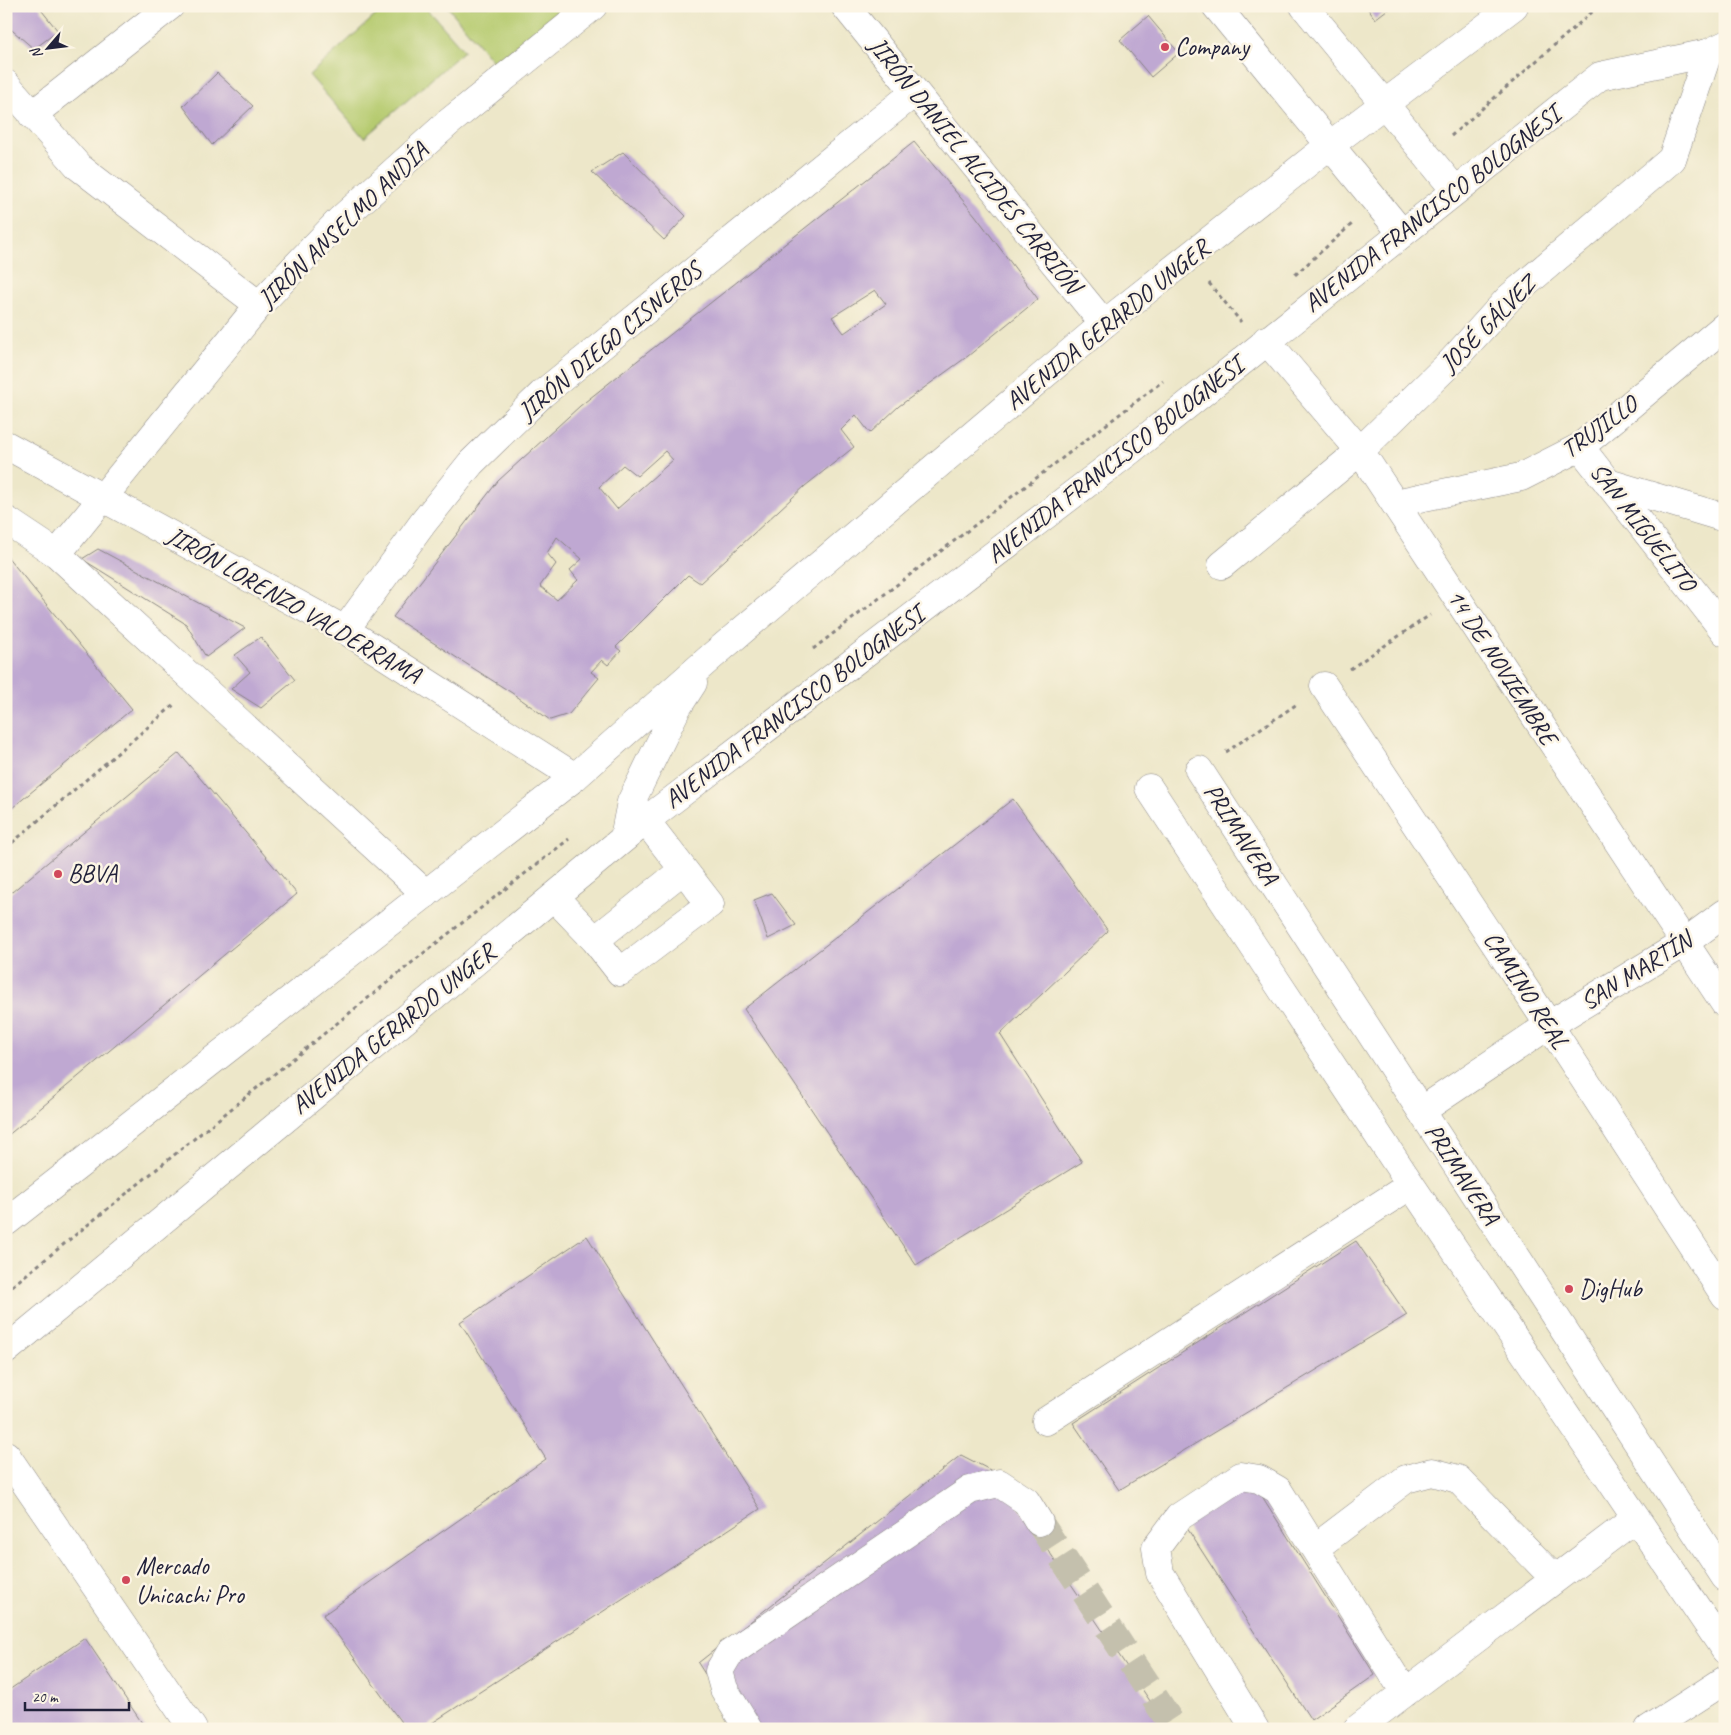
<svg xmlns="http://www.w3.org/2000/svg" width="1731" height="1735" viewBox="0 0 1731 1735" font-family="Caveat,sans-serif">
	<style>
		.green { fill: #b6cb70; stroke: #6c7656 }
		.building { fill: #bfa8d2; fill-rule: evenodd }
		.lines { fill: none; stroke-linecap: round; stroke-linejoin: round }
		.minor-tunnel { stroke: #c4c0ad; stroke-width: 28; stroke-dasharray: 28 14; stroke-linecap: butt }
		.minor-casing { stroke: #888482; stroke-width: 29 }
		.major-casing { stroke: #888482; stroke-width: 29 }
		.path { stroke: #888482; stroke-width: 3; stroke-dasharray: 4 4; stroke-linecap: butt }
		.minor { stroke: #fff; stroke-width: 28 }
		.major { stroke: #fff; stroke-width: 28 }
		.poi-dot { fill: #d1495b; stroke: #fcf5e5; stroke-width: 2 }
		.labels { text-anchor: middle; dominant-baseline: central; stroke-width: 5; stroke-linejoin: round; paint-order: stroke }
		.poi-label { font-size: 25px; fill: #22223b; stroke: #fcf5e5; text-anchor: start }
		.street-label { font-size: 25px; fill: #22223b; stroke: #fcf5e5 }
	</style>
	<rect width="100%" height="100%" fill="#fcf5e5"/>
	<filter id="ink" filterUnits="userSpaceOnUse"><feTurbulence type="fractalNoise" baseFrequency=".02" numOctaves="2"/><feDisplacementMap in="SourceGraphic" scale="10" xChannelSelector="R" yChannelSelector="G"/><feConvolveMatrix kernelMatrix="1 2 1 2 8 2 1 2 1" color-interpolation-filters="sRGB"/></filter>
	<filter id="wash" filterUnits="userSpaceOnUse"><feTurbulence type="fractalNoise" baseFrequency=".0096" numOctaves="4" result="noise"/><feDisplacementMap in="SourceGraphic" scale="20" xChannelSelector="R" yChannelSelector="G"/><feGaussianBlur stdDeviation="1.12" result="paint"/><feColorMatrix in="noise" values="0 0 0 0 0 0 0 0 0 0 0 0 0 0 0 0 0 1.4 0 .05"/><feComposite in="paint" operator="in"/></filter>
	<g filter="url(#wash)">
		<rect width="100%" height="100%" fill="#ede7c9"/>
		<path class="green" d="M386,6H425L464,51L364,138L309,75Z
			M447,6H563L495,64Z"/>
		<g id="blocks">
			<path class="building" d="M6,6H38L58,31L34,49L6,25Z
				M1366,6H1392L1375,19Z
				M1148,16L1179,53L1151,77L1120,40Z
				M217,73L253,106L212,145L183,106Z
				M914,142L975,215L1038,299L968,356L899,406L870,433L856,415L841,430L854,447L805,486L700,583L688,575L616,647L621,651L608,665L602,660L591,672L599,678L569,714L550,720L512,693L393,617L498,481L580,406ZM875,290L886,304L844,333L832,317ZM665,451L673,460L617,509L599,487L623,465L637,476ZM557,537L582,559L570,570L578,580L557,600L540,586L556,564L547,553Z
				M623,152L686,216L664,240L592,172Z
				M98,549L245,628L206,657L186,624L82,559Z
				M6,555L132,709L6,813Z
				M261,637L295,680L261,708L231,689L250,672L235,655Z
				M179,753L297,894L6,1137V897Z
				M1013,799L1108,931L1000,1034L1082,1162L916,1265L744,1009Z
				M772,893L796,925L768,939L754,900Z
				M587,1236L760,1509L423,1729H406L323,1615L546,1459L460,1322Z
				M1356,1241L1407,1315L1119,1490L1073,1423Z
				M961,1455L996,1473L1169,1729H740L698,1663Z
				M1253,1482L1375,1675L1311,1720L1185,1525Z
				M85,1638L146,1729H6V1692Z"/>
		</g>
	</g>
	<g filter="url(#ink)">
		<use href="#blocks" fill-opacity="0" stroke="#888482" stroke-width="1"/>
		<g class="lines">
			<path class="minor-tunnel" d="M1039,1522L1175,1729"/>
			<defs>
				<path id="minor" d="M845,6L1104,324
					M6,84L79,167L259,305
					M32,115L170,6
					M1266,340L1360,451L1725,1004
					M6,445L345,630L575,777
					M1580,447L1725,632
					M1608,483L1725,518
					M1395,503L1521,477L1580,447L1725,326
					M6,520L57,554L426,894
					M57,554L259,305L340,220L448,123L593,6
					M1222,565L1360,451L1452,361L1509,298L1672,159L1708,53
					M345,630L423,523L471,463L542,394L915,92
					M1324,686L1549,1025L1725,1296
					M1199,770L1725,1577
					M1149,788L1411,1185
					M554,897L595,940L620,972L710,904L632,803
					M595,940L683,870
					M1421,1111L1549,1025L1684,943L1725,913
					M1046,1421L1411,1185L1725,1650
					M6,1455L193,1729
					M1315,1548L1406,1479L1432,1472L1458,1479L1555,1579
					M748,1729L724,1689L719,1671L729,1654L970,1490L999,1483L1026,1501L1039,1522
					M1255,1729L1160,1573L1156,1548L1179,1517L1241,1476L1259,1479L1278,1490L1405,1693
					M1357,1729L1636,1518
					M1649,1729L1725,1680"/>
				<path id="major" d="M1216,6L1401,232
					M1304,6L1455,190
					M624,838L631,802L677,708L693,683
					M6,1222L575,777L711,657L1104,324L1330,145L1514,6
					M6,1350L645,821L1127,453L1600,76L1708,53L1725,45"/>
			</defs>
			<use href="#minor" class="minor-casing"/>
			<use href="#major" class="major-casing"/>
			<path class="path" d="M1451,136L1599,6
				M1295,275L1353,223
				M1209,283L1241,322
				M813,649L1163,381
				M1350,669L1430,615
				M1226,752L1297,704
				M6,848L175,704
				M6,1291L425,952L569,839"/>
			<use href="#minor" class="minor"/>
			<use href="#major" class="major"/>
		</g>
	</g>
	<g class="poi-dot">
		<circle cx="1165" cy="47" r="5"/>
		<circle cx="58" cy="874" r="5"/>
		<circle cx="1569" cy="1289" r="5"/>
		<circle cx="126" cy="1580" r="5"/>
	</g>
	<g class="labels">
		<g class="poi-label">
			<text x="1175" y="47">Company</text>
			<text x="68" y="874">BBVA</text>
			<text x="1579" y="1289">DigHub</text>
			<text x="136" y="1566">Mercado<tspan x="136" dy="29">Unicachi Pro</tspan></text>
		</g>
		<g class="street-label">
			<text transform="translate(975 165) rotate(51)">JIRÓN DANIEL ALCIDES CARRIÓN</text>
			<text transform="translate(1432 209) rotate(-38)">AVENIDA FRANCISCO BOLOGNESI</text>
			<text transform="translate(343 225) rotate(-44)">JIRÓN ANSELMO ANDÍA</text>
			<text transform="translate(1488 324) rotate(-45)">JOSÉ GÁLVEZ</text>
			<text transform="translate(1107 325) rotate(-39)">AVENIDA GERARDO UNGER</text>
			<text transform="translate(610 341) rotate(-40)">JIRÓN DIEGO CISNEROS</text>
			<text transform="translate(1599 427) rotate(-36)">TRUJILLO</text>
			<text transform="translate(1115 460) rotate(-38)">AVENIDA FRANCISCO BOLOGNESI</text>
			<text transform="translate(1643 527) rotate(52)">SAN MIGUELITO</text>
			<text transform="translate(294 605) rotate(30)">JIRÓN LORENZO VALDERRAMA</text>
			<text transform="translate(1502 667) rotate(57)">14 DE NOVIEMBRE</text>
			<text transform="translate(794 707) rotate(-37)">AVENIDA FRANCISCO BOLOGNESI</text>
			<text transform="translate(1241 834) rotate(57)">PRIMAVERA</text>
			<text transform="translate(1636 971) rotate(-32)">SAN MARTÍN</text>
			<text transform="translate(1526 990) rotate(57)">CAMINO REAL</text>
			<text transform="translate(393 1029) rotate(-39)">AVENIDA GERARDO UNGER</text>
			<text transform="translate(1462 1174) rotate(57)">PRIMAVERA</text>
		</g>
	</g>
	<rect width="1731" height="1735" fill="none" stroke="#fcf5e5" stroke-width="25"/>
	<g transform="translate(48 48) rotate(242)" stroke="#fcf5e5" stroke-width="4" paint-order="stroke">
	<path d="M0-4L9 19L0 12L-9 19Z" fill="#22223b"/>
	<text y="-8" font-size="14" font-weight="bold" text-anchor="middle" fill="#22223b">N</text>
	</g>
	<path d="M25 1702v8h104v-8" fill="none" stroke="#22223b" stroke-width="2.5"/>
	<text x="32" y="1702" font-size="15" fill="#22223b" stroke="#fcf5e5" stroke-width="4" paint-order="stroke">20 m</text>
</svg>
